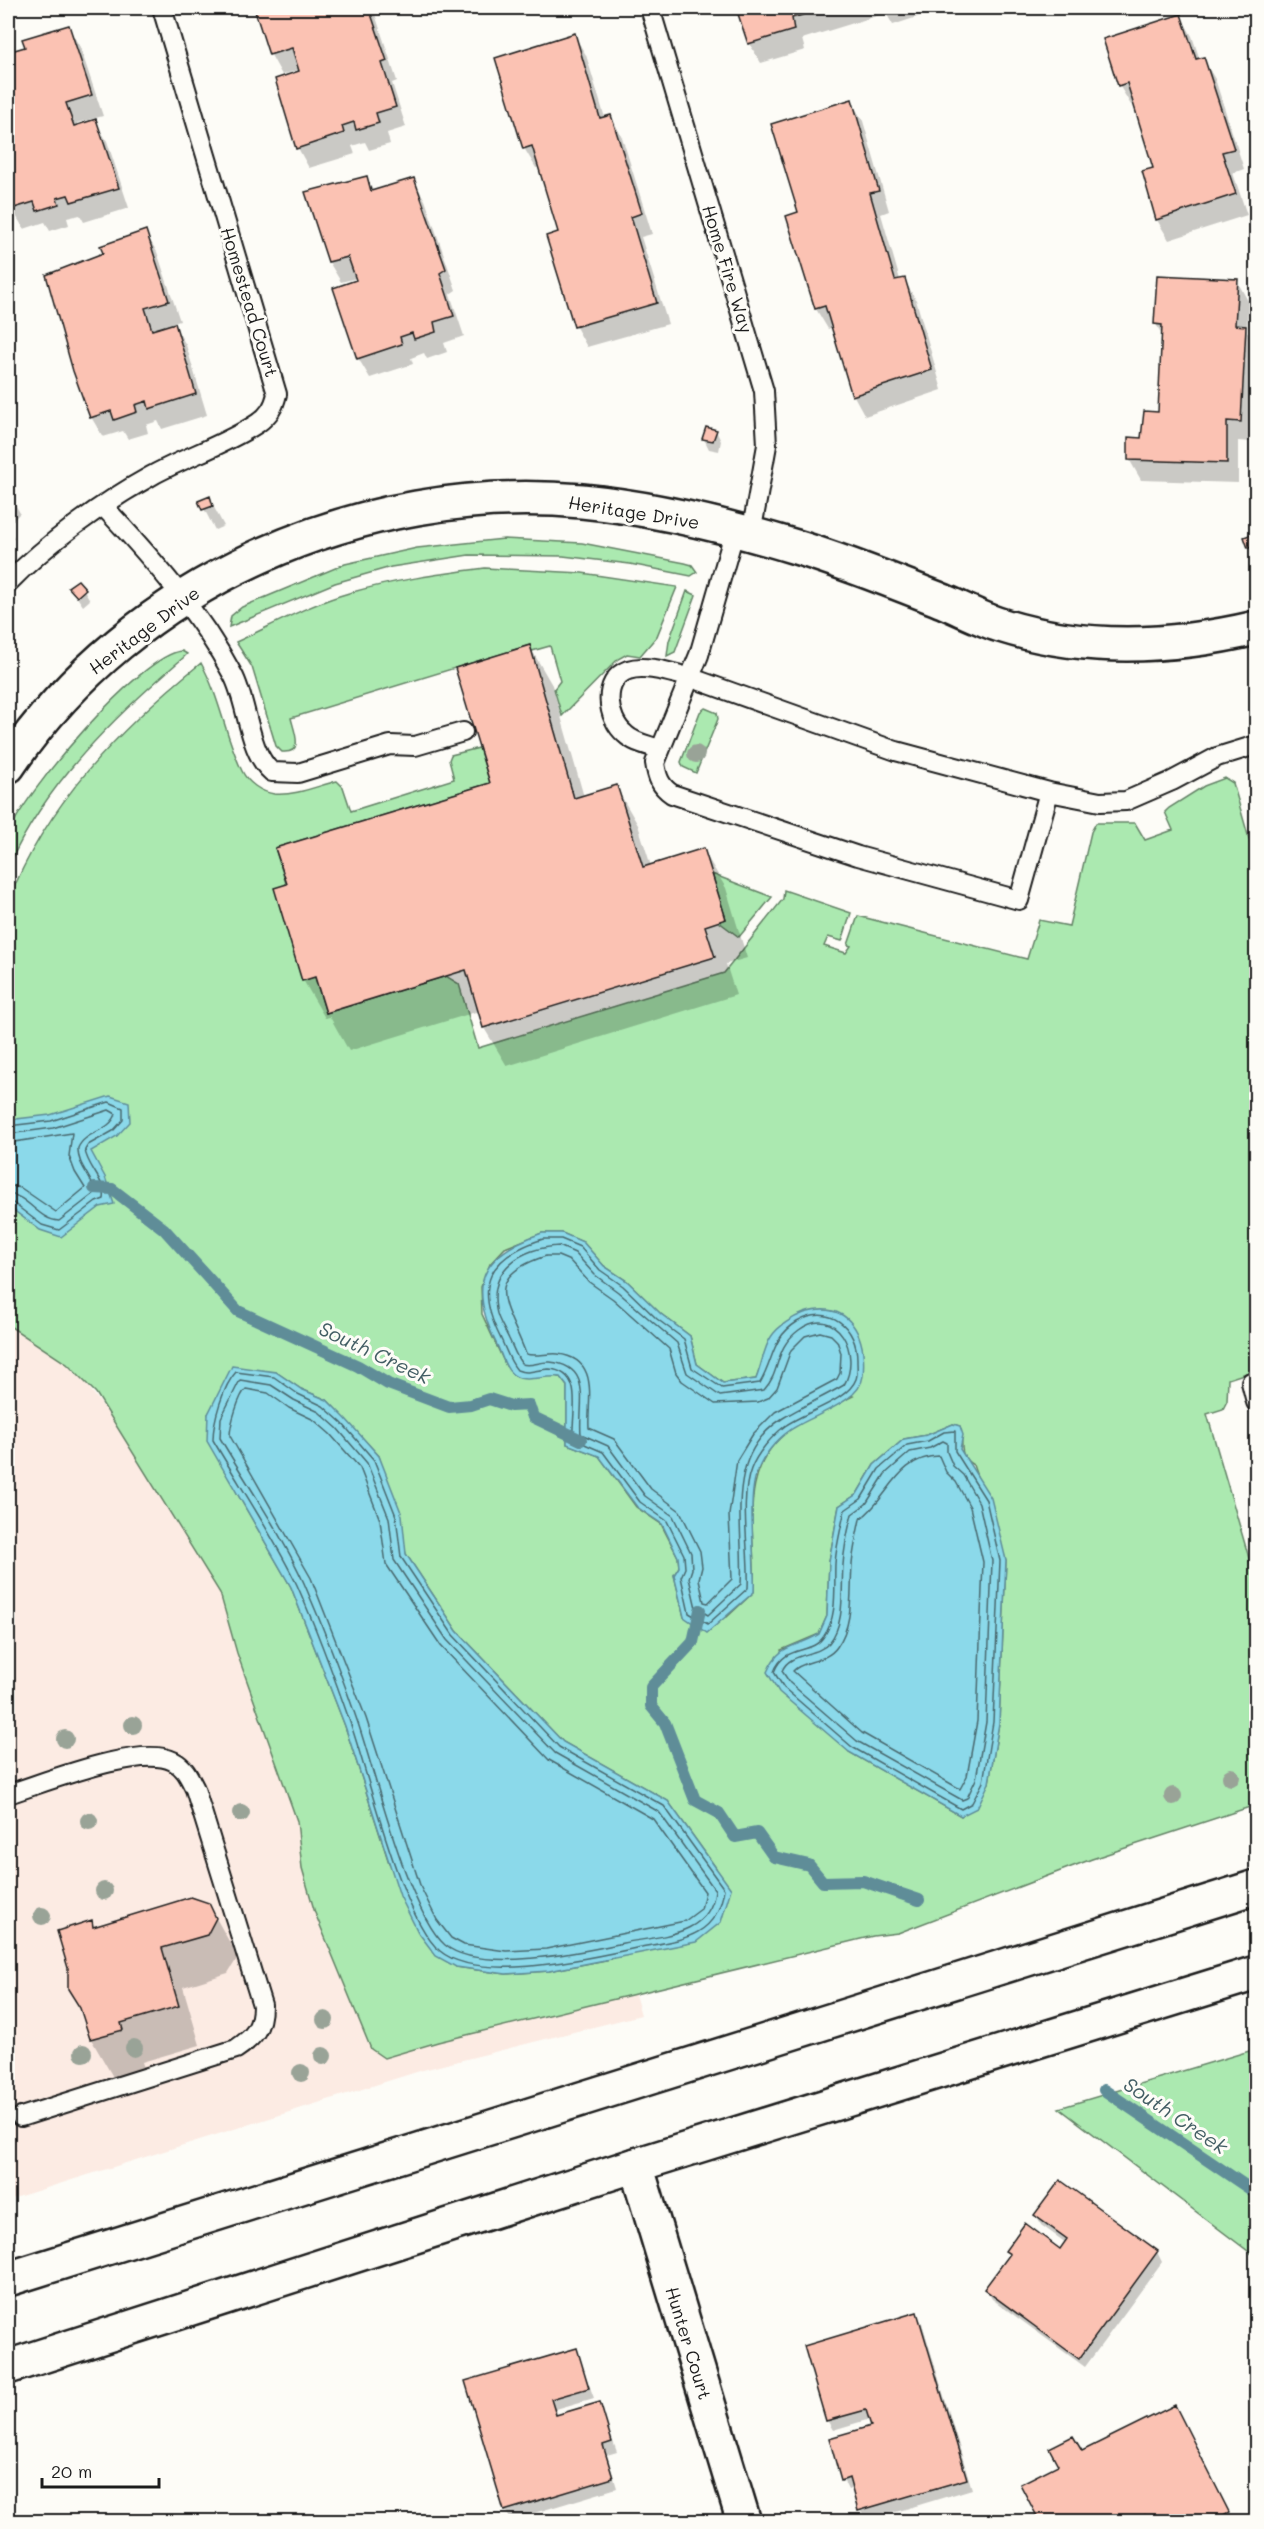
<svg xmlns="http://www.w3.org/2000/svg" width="1264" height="2529" viewBox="0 0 1264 2529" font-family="Mali,sans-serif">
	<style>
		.built { fill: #fcebe3 }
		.green { fill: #abe9b0; stroke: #648266; stroke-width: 1.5; fill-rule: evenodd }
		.water { fill: #8bd9ea; stroke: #5f8d98; stroke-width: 1.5 }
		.shadow { fill: #0003 }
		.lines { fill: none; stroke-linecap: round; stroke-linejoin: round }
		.shore { stroke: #48686e; stroke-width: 1.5 }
		.stream { stroke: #5f8d98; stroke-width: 12 }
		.building { fill: #fbc2b3; stroke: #1c1c1c; stroke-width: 1.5 }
		.service-casing { stroke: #1c1c1c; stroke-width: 22 }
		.minor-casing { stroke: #1c1c1c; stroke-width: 38 }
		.tertiary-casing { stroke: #1c1c1c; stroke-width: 38 }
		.secondary-casing { stroke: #1c1c1c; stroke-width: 38 }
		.service { stroke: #fdfcf7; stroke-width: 18 }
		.minor { stroke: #fdfcf7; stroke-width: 33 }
		.tertiary { stroke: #fdfcf7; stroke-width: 33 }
		.secondary { stroke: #fdfcf7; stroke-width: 33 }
		.tree { fill: #99a397 }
		.labels { text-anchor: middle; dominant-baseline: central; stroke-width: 6; stroke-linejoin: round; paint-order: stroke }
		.street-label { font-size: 18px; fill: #1c1c1c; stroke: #fdfcf7 }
		.water-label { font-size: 20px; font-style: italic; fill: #435e64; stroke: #fdfcf7 }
	</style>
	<rect width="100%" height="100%" fill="#fdfcf7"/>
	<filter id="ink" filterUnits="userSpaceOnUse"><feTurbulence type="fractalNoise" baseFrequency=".0167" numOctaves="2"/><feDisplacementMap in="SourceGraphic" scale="12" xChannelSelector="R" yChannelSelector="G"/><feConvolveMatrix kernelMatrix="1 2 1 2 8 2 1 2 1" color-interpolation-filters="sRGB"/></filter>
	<g filter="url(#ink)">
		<path class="built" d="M8,1322L53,1340L229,1573L626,1963L641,2015L423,2070L8,2200Z"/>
		<path class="green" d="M504,539L582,543L685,563L692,565L697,572L691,576L630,564L563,556L469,555L391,567L335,583L229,627L231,616L242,607L345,564L417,548Z
			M485,568L582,573L677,587L657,636L640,656L627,654L618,659L562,716L554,689L560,681L550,646L532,651L530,645L291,718C294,731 305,754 282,752L276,746L252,667L236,642C273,625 310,604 349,593C394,580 439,574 485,568Z
			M687,591L696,595L675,652L667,656L669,641Z
			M182,651L187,654L183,658C114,717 46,783 8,867C7,857 5,844 8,835C21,796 142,653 182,651Z
			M201,663C220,697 225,736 242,771C248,783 261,792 274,794C295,796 317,786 337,781L343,787L351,811L454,779L449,760L451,755L479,748L490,783L275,848L326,1013L446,976L459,984L478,1048L724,973L783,899L784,890L851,913L842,941L828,937L824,946L846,953L851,946L848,945L858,916L1027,959L1039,920L1069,926L1091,832L1096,823H1135L1145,840L1173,830L1165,812L1169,808L1204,786L1225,778L1233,783L1256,863V1370L1228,1379L1227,1401L1223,1409L1207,1414L1256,1582V1805L1092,1859L898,1933L873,1936L438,2042L384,2058L371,2049L315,1913L302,1868L297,1821L237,1653L220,1593L96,1393L67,1364L8,1325V902C46,804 120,728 201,663ZM542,1233H562L583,1242L604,1266L627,1281L661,1314L690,1336L697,1364L723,1383L756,1379L763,1360L853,1396C832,1407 806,1417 788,1431C735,1473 757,1534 754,1592L727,1617H684L674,1575L679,1567L678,1557L661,1524L636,1507L599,1456L567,1444V1386L560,1377L506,1366L482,1314L481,1287L490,1264L505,1248ZM276,1372L301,1389L327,1400L379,1456L406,1554L457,1631L563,1742L668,1801L716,1868L611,1959L549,1971L506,1974L456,1967L389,1863L345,1726L291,1587L237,1493L208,1414L217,1400ZM953,1424L960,1426C965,1442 956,1455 973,1465L1006,1560L999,1723L989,1783L961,1816L849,1752L781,1650L819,1634L827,1616L829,1561L839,1506L857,1494L874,1465L904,1439L927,1435Z
			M705,708L717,713L718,719L696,773L683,767L681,762L700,712Z
			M712,874L772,897L739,937L719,922L726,919Z
			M1256,2049V2257L1059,2108Z"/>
		<path class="water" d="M110,1096L129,1102L130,1122L117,1136L91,1151L105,1177L114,1204L100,1207L61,1237L40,1230L8,1206V1120L50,1115Z
			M542,1233H562L583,1242L604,1266L627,1281L661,1314L690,1336L697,1364L723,1383L756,1379C761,1367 764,1347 771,1337C778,1326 793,1317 804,1313C850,1299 867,1336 863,1376C860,1404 808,1416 789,1431C776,1440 764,1455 758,1470C746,1494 756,1561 754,1592L707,1633L684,1617L674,1575L679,1567L678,1557L662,1524L637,1507L599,1456L567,1444V1386L560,1377C546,1375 526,1383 515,1376C505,1370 502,1355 497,1345C468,1286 478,1255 542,1233Z
			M232,1366L276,1372L301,1389L327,1400L346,1419L379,1456L402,1515L406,1554L457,1631L563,1742L668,1801L731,1889L721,1922L696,1942L549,1971L506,1974L456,1967L436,1956L418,1932L400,1896L345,1726L291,1587L207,1441L208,1414Z
			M953,1424L960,1426L963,1435L960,1449L991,1498L1006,1560L999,1723L989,1783L977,1808L961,1816L849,1752L779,1692L767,1672C780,1642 795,1649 819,1634L827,1616L829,1561L839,1506L857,1494L874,1465L904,1439L927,1435Z"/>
		<path class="shadow" d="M255,8H373L397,81L392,83L406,127L387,133L390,144L369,150L365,142L352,146L355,154L309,168L298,148V72L297,70L282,75L271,55Z
			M738,8H940L941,9L893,25L886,13L802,39L805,50L761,63L749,43Z
			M1180,15L1192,36L1200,60L1203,59L1215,79L1244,169L1233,173L1247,215L1169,240L1157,220L1155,169L1135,104L1131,105L1119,85Z
			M68,27L80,47L103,116L77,123L78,127L95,121L107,141L129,208L84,222L80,215L67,218L69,225L50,231L45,222L24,229L12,209L8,193V44L12,52Z
			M574,35L586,55L605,118L611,116L622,137L652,234L641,237L668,324L587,347L576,327L548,237L560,233L540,167L536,168L524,148Z
			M851,101L863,121L889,211L881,214L900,280L904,279L916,300L942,390L865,416L854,396L833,327L828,329L816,309L788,217L800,213Z
			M366,178L374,192L413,180L425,200L456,290L450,294L464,336L444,343L447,352L427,359L424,353L411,358L413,364L370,378L358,358L357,278L341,282L329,262L307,193Z
			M145,232L157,252L180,321L173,323L186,345L207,415L162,429L158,421L146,425L148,433L128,439L123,431L103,437L91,417L105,254Z
			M1237,281L1248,301L1247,331L1256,348L1252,442L1238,441V483L1141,480L1129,459L1160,413L1163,337L1156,324Z
			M716,431L721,441L719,451L709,449L704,439Z
			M8,492L20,513L8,526Z
			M209,498L224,526L215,530L200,501Z
			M8,527L14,538L8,544Z
			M1255,535L1256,538L1255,558L1246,538Z
			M70,587L84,590L90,600L83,606Z
			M530,647L552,685L584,797L616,787L638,825L651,866L703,850L726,888L747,958L726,964L736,995L507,1066L484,1028L479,1011L349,1051L330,1017L325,1018L303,980L288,885L492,784Z
			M208,1904L238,1957L228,1973L183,1987L200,2045L142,2062L144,2068L113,2077L91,2039L82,2010L91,1922L95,1928Z
			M1036,2215L1157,2252L1162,2262L1085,2367L992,2299L986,2289L1010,2257L1007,2251H1060L1066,2243L1041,2225Z
			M916,2314L922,2323L972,2489L866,2521L853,2488L848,2490L843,2480L873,2427L870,2419L833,2430L827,2420Z
			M576,2350L594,2398L556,2409L558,2416L599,2404L617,2452L607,2455L617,2488L511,2520L505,2510L467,2382Z
			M1180,2416L1233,2522H1041Z"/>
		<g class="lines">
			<path class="shore" d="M8,1126L51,1121L109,1102L123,1108V1120L113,1131L88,1145L85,1150C87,1167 107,1182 104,1199L96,1202L59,1230L42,1225L13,1203L8,1202
				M8,1134L53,1128L109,1110L116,1114C110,1132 85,1131 78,1148C77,1166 93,1177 95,1193L59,1221C38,1220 28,1195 8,1194
				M8,1143L72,1133L69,1156L75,1172L85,1188L56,1212L21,1188L8,1185
				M543,1239H561L580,1247L600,1270L623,1286L657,1319L684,1339L692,1368L722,1388L760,1383C774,1360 771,1338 797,1322C829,1303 858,1327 857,1361C857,1366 858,1374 856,1379C848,1401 804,1412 785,1426C772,1436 757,1453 751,1469C739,1499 750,1554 748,1588L708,1624L689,1613L681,1577L685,1568L684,1555L667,1521L640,1502L603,1452L573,1439C571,1415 586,1372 549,1369C537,1369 529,1375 517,1370C509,1361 506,1349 500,1337C474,1285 488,1257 543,1239Z
				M559,1246L575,1253L595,1275L618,1292L677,1343L687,1373L720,1396L764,1390C782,1371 773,1349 799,1330C837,1302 862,1354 844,1385C824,1397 802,1406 783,1418C722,1457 745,1525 741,1584L708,1615L696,1608L689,1578L692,1569L691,1553L673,1516L645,1496L608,1446L581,1434C578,1405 594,1366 550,1362C540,1361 531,1367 522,1364C516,1357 513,1347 509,1339C505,1330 497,1319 496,1309C489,1268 522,1248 559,1246Z
				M546,1256H558L570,1261L589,1282L613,1299L669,1349L676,1373L682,1381L715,1404L758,1402L768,1398L777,1388L791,1350L805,1336L820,1332L831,1335L837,1341L841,1353L840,1373L837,1379L775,1412L753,1434L737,1460L729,1515L732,1579L708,1603L704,1602L699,1579L702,1567L700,1551L680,1511L651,1489L614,1439L589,1428C587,1401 601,1359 558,1354C548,1353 534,1357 526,1354C509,1307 477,1278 546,1256Z
				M236,1372L274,1377L298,1394L323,1406L342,1423L374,1460L396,1516L401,1557L453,1635L559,1747L664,1806L724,1889C717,1940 677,1940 636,1948C589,1958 479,1984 440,1951C402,1919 369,1777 351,1725C335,1679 317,1630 297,1585C273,1535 241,1488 213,1440C213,1421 223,1386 236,1372Z
				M240,1380L271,1385L294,1400L319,1412L337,1428L367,1463L389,1518L394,1560L447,1640L555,1753L659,1812L715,1890C711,1936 659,1936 623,1943C582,1952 479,1974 445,1945C409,1914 375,1773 358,1723C342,1676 324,1629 304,1583C283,1536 247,1484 220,1438L221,1418Z
				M246,1389L268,1393L289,1408L314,1420L330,1434L360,1468L380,1520L386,1564L441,1646L549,1760L653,1819L705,1892L701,1909L685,1921L546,1949L506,1951L464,1945L451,1938L437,1920L421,1888L366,1718L311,1578L230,1436C230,1425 239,1395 246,1389Z
				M955,1431V1451L986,1500L1000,1561L993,1722L983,1782L972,1803L961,1809L852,1747L784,1688L774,1672C785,1643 812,1656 824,1636C838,1616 834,1588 835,1564C836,1547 841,1527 845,1510L861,1499L879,1469L907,1445L928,1441L944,1432Z
				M943,1441L947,1443V1452L953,1466L963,1475L979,1503L992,1561L986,1722L976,1779L967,1798L962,1800L857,1741L790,1683L782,1671C789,1652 817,1657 829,1643C846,1623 841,1589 843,1565C844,1549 848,1530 852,1514L866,1504L885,1474L910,1452L930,1448Z
				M939,1456L946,1472L956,1482L970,1507L983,1562L977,1721L967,1776L960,1789L862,1733L793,1671C802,1660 826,1663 837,1647C854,1624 850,1592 852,1565C853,1551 857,1534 860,1519C890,1498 896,1457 939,1456Z"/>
			<path class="stream" d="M94,1188L112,1189L164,1229L238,1311L358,1366L388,1384L449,1407L471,1405L489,1399L511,1406L529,1405L533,1417L581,1440
				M700,1610L693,1642L651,1687V1706L665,1723L695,1800L719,1813L735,1837L757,1833L774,1857L809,1865L823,1882L863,1881L919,1900
				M1104,2090L1256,2193"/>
		</g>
		<path class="building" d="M254,8H369L387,61L382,63L396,107L376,113L379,123L356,130L354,122L342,126L344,133L296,149L275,79L299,71L292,48L269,55Z
			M736,8H827L792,18L794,30L748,44Z
			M1181,14L1196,59L1204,57L1234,149L1222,152L1236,194L1156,220L1142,171L1153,168L1127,83L1118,86L1103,39Z
			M69,25L92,95L66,103L74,126L96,119L119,188L71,202L68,195L57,198L59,204L37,211L34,202L11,209L8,199V42L11,51L25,47L22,39Z
			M575,33L600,118L611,115L642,213L631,217L657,303L574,327L546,236L558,232L532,146L523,149L495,58Z
			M852,99L879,191L870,193L895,280L905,278L932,370L852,396L825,306L815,309L786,216L798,212L771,124Z
			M367,176L371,191L414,178L446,269L440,273L454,316L434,322L436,332L414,339L412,333L400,337L402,344L357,359L333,288L356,280L348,257L328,262L305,192Z
			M146,230L169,301L145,308L152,330L175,323L196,394L149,409L147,401L135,405L137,412L114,420L111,411L90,418L73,371L46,275L103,253L100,246Z
			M1157,275L1238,279L1235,325L1246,326L1241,422L1227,421V463L1128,460V437L1141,438L1144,411L1158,412L1162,325L1154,324Z
			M706,427L717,430L713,441L702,439Z
			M210,496L213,506L202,510L198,501Z
			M1255,533L1256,546L1248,548L1244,537Z
			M78,580L86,589L77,597L68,587Z
			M530,645L574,798L617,785L643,867L704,848L726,919L705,926L715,957L483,1028L466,970L326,1013L315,977L302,981L274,888L287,884L275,848L490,783L455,668Z
			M191,1897L209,1903L216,1918L207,1935L162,1948L179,2006L121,2023L123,2030L90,2039L80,2008L68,1989V1968L57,1931L92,1920L93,1927Z
			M1060,2180L1158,2251L1079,2359L984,2289L1010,2254L1005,2251L1025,2223L1060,2249L1067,2239L1034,2215Z
			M917,2312L967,2479L858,2511L849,2478L841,2481L829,2438L871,2426L866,2410L826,2421L804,2346Z
			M577,2348L589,2388L551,2399L556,2415L600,2402L612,2442L603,2445L613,2478L504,2511L465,2381Z
			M1175,2405L1229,2512L1211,2522H1148L1145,2515L1133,2522H1040L1020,2484L1058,2465L1049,2448L1073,2436L1082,2451Z"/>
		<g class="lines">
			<defs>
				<path id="service" d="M650,8L764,391L767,445L751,534
					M104,507C152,558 200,613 233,675C248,703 248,752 272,772L298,773L390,745L415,746L463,732
					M735,530L699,655L655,763C657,777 660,786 672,794L858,856L1019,900L1049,792L1100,802L1126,801L1172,781L1217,757L1256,745
					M8,583C46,544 102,503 151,476C185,457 225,445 258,423C269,415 274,407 277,394L162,8
					M659,749C648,745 634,743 625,734C607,719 601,680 628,670C646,664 671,673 689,677L896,751L1049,792
					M1251,1382L1256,1402
					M8,1794C44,1783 140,1744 173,1761C185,1767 189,1777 195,1789L262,2005C262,2028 254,2037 236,2049L21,2117"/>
				<path id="minor" d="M636,2165L744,2522"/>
				<path id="tertiary" d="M8,766C133,581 361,481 582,501C653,508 727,526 796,547C846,562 895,582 943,601C962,609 981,619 1000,625C1085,652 1171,648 1256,628"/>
				<path id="secondary" d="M8,2279L1256,1887
					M8,2367L636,2165L1256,1973"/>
			</defs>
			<use href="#service" class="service-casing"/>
			<use href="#minor" class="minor-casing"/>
			<use href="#tertiary" class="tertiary-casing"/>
			<use href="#secondary" class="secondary-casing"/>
			<use href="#service" class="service"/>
			<use href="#minor" class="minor"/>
			<use href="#tertiary" class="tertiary"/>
			<use href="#secondary" class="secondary"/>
		</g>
		<g class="tree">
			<circle cx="696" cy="754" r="9"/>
			<circle cx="133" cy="1725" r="9"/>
			<circle cx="65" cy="1739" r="9"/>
			<circle cx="1231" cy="1777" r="9"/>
			<circle cx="1173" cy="1796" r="9"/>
			<circle cx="241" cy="1813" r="9"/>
			<circle cx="89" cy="1821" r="9"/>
			<circle cx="104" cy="1891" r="9"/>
			<circle cx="42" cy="1916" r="9"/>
			<circle cx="325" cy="2020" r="9"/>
			<circle cx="134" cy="2048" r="9"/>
			<circle cx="83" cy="2053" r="9"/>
			<circle cx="323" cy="2056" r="9"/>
			<circle cx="301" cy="2073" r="9"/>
		</g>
	</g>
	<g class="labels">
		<g class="street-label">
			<text transform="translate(728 269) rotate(73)">Home Fire Way</text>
			<text transform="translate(250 302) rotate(73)">Homestead Court</text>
			<text transform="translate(634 512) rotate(9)">Heritage Drive</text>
			<text transform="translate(144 630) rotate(-37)">Heritage Drive</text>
			<text transform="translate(689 2343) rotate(73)">Hunter Court</text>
		</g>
		<g class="water-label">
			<text transform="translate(375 1352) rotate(25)">South Creek</text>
			<text transform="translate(1176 2115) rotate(34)">South Creek</text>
		</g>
	</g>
	<rect width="1264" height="2529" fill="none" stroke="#fdfcf7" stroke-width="30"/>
	<rect x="15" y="15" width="1234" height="2499" fill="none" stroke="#1c1c1c" stroke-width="2" filter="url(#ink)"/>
	<path d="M42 2478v9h117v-9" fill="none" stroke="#1c1c1c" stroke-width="3"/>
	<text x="51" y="2478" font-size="18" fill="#1c1c1c" stroke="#fdfcf7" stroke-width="4.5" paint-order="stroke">20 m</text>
</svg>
